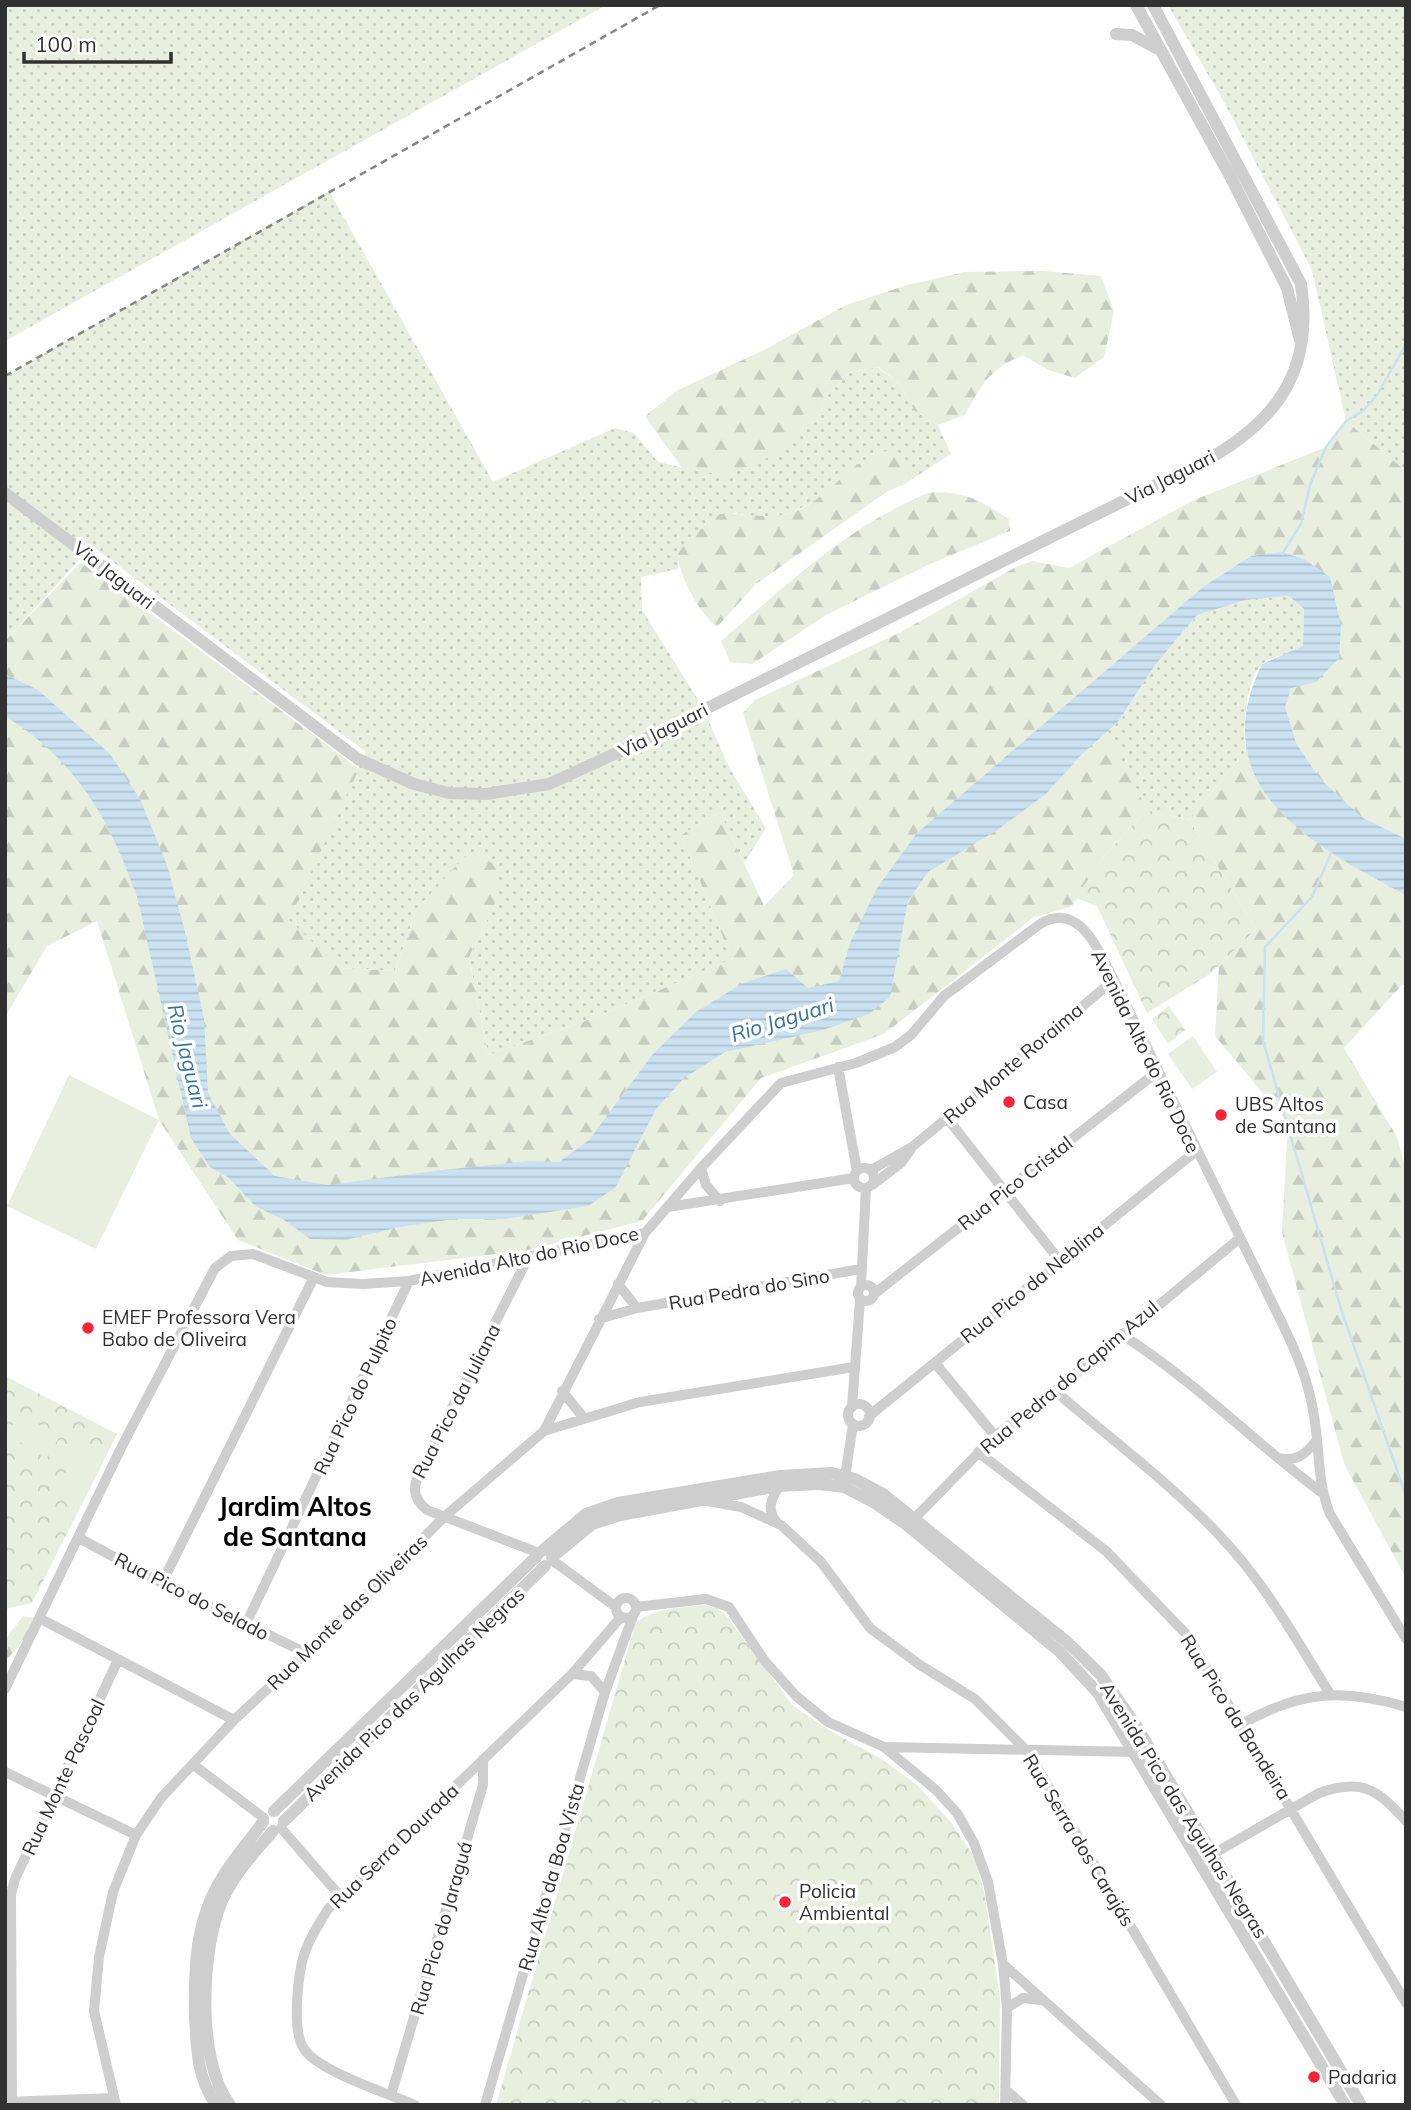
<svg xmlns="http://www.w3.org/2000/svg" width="1411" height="2110" viewBox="0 0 1411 2110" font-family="Mulish,sans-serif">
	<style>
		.grass { fill: url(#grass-dots) }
		.forest { fill: url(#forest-firs) }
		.park { fill: url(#park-crowns) }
		.pitch { fill: #e8efdf }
		.water { fill: url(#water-rules) }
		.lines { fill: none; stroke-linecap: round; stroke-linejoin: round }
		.stream { stroke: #c9e1f0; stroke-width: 2.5 }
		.minor { stroke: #cecece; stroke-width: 10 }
		.tertiary { stroke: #cecece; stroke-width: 12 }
		.rail { stroke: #868686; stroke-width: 2.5; stroke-dasharray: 7 5; stroke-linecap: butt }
		.poi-dot { fill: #f72535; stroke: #fff; stroke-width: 2.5 }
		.labels { text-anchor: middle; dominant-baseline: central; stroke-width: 7; stroke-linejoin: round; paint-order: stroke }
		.street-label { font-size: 19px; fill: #313131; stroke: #fff }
		.poi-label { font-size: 19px; fill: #313131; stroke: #fff; text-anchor: start }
		.water-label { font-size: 21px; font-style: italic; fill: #36759d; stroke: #fff }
		.district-label { font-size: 26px; font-weight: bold; fill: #000; stroke: #fff }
	</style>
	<defs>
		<pattern id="grass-dots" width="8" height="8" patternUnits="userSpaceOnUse" patternTransform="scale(1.75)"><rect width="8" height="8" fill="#e8efdf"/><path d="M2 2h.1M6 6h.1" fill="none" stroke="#c7cdc0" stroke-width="1.8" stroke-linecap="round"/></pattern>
		<pattern id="forest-firs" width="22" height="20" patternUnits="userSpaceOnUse" patternTransform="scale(1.75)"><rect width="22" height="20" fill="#e8efdf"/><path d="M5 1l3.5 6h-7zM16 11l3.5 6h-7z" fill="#c7cdc0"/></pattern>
		<pattern id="park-crowns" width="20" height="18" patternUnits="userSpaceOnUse" patternTransform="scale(1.75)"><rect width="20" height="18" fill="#e8efdf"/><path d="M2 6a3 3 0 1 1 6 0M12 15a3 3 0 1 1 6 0" fill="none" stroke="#c7cdc0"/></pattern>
		<pattern id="water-rules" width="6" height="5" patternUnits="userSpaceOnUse" patternTransform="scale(1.75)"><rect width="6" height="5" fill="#c9e1f0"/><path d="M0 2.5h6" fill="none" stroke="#adc2ce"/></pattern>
	</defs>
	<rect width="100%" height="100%" fill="#fff"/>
	<path class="grass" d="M5,5H606L5,341Z
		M1168,5H1406V471L1346,421L1312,270L1225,104Z
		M329,191L493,482L615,428L634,433L657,461L682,468L816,421L828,394L849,373L877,367L900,384L914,410L938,425L951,454L903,485L908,472L821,497L794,512L779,516L765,518L735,513L678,554V569L641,577L642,610L702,706L730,769L766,828L744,863L720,812L681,835L732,959L599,1016L488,1055L469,957L499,896L417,908L395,971L341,968L288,920L366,752L92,546L5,641V376Z
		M1290,596L1304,609L1303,646C1293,656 1273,654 1262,664C1244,683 1244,728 1245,752L1189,820L1147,810L1107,732L1118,722L1155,665L1197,615L1246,600Z"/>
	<path class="forest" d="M1043,271L1101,276L1114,311L1104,357L1075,378L1048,370L1023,355C989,370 983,382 965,415L938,425L914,410L900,384L878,367L849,373L828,394L816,421L780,453L723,475L682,468L645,416L678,390L764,350L846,305L904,286L964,272Z
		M1346,421L1406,471V985H1402L1344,1048L1397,1137L1406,1171V1578L1344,1464L1282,1232L1288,1123L1215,1036L1219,965L1256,929L1189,820L1245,752L1277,680L1316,682L1330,577L1294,555L1251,556L1204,586L1086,689L1147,810L1103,857L1071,907L1034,917L884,1034L761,1078L642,1221L528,1250L326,1275L238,1240L159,1120L97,921L47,946L5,1017V641L81,562L359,769L289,920L341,968L395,971L417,908L469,852L485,857L499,870V896L469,957L488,1055L599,1016L732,959L681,835L720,812L764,906L794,875L743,713L755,700L899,633L1014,568L1032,561L1069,568L1192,501L1326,447Z
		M893,450L905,458L908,472L903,485L888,491L756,584L717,627C700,614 678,575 678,554L687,541L720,514C747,512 771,522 796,511C833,496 852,455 893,450Z
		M931,492C967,492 979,500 1009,519L1010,531L932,563L826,615L752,664L730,662L721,641C785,586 851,523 931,492Z
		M23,1616L41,1619L5,1662V1640Z"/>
	<path class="park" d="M1147,810L1189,820L1256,929L1210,974L1147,1013L1097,906L1076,898L1103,857Z
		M1169,1006L1185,1030L1168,1044L1152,1019Z
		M5,1376L117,1434L32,1603L5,1609Z
		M702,1605L717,1608L726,1615L792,1705L827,1729L880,1758L916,1784L951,1822L975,1858L984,1892L1000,1998L999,2105H496L635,1625C648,1608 682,1608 702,1605Z"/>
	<path class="pitch" d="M1193,1036L1217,1072L1192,1089L1168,1054Z
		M69,1075L159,1120L96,1249L7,1206Z
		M21,1412L59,1438L46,1459L7,1434Z
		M77,1449L103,1462L84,1500L58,1488Z"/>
	<path class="water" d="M1282,552L1304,559L1330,577L1341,626L1339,658L1316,682L1291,688L1285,707L1296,743L1320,779L1363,818L1406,839V895C1312,845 1202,788 1262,664L1303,646L1304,609L1289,596L1246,600L1197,615L1155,665L1118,722L1082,754L1046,794L999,829L928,872L908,901L890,997L869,1014L823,1030L725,1052L684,1078L656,1109L615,1188L588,1206L505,1219H454L400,1227L345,1240L310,1239L284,1220L255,1206L229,1178L210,1167L191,1138L138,900C111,821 77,761 5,716V674L38,690L110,754L140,799L167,865L184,928L204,1018L208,1093L230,1134L275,1176L327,1185L442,1170L530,1161L559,1162L589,1140L652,1055L696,1012L741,984L786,969L808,988L839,981L850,943L877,888L917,833L1204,586L1251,556Z"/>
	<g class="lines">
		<path class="stream" d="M1282,554L1301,524L1310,485L1326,447L1346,421L1363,411L1377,395L1406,344
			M1332,851L1312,897L1265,947L1263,1041L1341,1309L1406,1496"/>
		<path class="minor" d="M838,1067L857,1171
			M947,1118L1060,1261
			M854 1178a10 10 0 1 1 20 0a10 10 0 1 1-20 0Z
			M701,1168L706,1185L720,1201
			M871,1170L912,1147L1114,980
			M872,1185L901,1163L911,1149
			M668,1207L854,1178
			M528,1258L421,1469C413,1486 411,1497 427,1510L539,1553
			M618,1284L637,1308
			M858 1293a8 8 0 1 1 16 0a8 8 0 1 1-16 0Z
			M861,1286L866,1188
			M874,1294L1157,1072
			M599,1319L637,1308L861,1269
			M1121,1334C1193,1380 1253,1441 1321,1492
			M935,1363L995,1436
			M562,1391L583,1417
			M1055,1391C1114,1442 1179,1489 1231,1548C1270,1592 1299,1644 1330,1694
			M848 1415a11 11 0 1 1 22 0a11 11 0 1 1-22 0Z
			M852,1407L860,1300
			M869,1416L1196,1151
			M544,1431L645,1233
			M978,1452L1106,1551L1187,1635L1406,2003
			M1278,1458C1296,1462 1305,1455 1316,1441
			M844,1484L853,1424
			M707,1501L741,1507L781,1525L821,1562L870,1628L920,1665L975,1699L1028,1752L1236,2105
			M776,1521C766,1509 772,1498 779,1486
			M909,1524L995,1436L1055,1391L1240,1238
			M79,1538L162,1583L306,1653
			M552,1560L616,1607
			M162,1583L314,1277
			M616 1608a10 10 0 1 1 20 0a10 10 0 1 1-20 0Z
			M636,1607L706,1599L729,1607L764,1660L796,1696L828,1722L884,1747L936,1790L957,1813L974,1843L988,1882L1003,1964L1007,2008L1005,2105
			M41,1619L234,1720
			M246,1624L409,1281
			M572,1674L591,1676L605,1692
			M5,1689L122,1446L215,1268L231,1256L253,1254L327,1282L363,1284L409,1281L645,1233L701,1168L781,1083L856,1063L895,1047L911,1035L944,996L1040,924C1080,900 1098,951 1114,980L1282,1323C1297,1354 1309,1382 1314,1416C1320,1450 1317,1482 1330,1514L1406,1639
			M1242,1724C1299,1691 1343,1688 1406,1707
			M884,1747L1136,1752
			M195,1766L264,1818
			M5,1772L136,1835
			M281,1828L340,1896
			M1201,1861L1319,1793C1362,1778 1377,1789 1406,1821
			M1003,1964L1161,2105
			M1007,2008L1023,1998L1041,2000
			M1006,2090L1023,2105
			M391,2095L483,1785V1759
			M5,2102L114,2098
			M12,2105L11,1894L15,1879L118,1660
			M116,2105L94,2011L99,1957L113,1892L136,1835L161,1798L234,1720L349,1613L444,1517L544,1431L640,1402L854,1367
			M415,2105C389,2094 318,2071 304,2049C291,2030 298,1967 307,1947C312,1934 321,1921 328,1909L572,1674L621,1617
			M485,2105L605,1692L633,1616"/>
		<path class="tertiary" d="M1136,5L1230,176L1287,288L1300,340
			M1116,34L1132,35L1158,49
			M5,493L358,759L414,784L449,793L486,794L549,784L621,751L1214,456C1283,415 1313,364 1301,284L1153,5
			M542,1551L586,1514L618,1503L780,1476L832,1473L855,1479L883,1494L1066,1641L1100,1674L1137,1727L1361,2105
			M552,1557L592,1524L620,1515L779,1486L819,1484L844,1487L875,1503L907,1525L1060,1652L1098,1693L1345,2105
			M274,1811L537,1556
			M284,1821L545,1566
			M216,2105C197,2077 197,2050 195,2018C194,1969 195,1921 222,1878C234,1858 250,1840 263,1822
			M230,2105C196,2061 201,1950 222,1901C234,1874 254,1853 273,1831"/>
		<path class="rail" d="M5,376L660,5"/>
	</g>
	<g class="poi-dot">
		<circle cx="1009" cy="1102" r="7"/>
		<circle cx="1221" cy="1115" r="7"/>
		<circle cx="88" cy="1328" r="7"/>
		<circle cx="785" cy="1902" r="7"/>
		<circle cx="1314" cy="2077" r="7"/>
	</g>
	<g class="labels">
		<g class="street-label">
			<text transform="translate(1170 477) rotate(-27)">Via Jaguari</text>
			<text transform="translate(114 575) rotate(38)">Via Jaguari</text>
			<text transform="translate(663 730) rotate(-27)">Via Jaguari</text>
			<text transform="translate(1146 1051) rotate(64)">Avenida Alto do Rio Doce</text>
			<text transform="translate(1013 1063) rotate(-40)">Rua Monte Roraima</text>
			<text transform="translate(1015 1183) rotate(-38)">Rua Pico Cristal</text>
			<text transform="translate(529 1256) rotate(-12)">Avenida Alto do Rio Doce</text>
			<text transform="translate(1032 1283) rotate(-39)">Rua Pico da Neblina</text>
			<text transform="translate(749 1289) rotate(-10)">Rua Pedra do Sino</text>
			<text transform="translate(1069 1377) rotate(-40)">Rua Pedra do Capim Azul</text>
			<text transform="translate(355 1396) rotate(-65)">Rua Pico do Pulpito</text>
			<text transform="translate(456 1401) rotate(-63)">Rua Pico da Juliana</text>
			<text transform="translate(192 1596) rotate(27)">Rua Pico do Selado</text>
			<text transform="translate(347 1612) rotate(-44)">Rua Monte das Oliveiras</text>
			<text transform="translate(414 1694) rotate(-44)">Avenida Pico das Agulhas Negras</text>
			<text transform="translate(1236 1717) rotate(58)">Rua Pico da Bandeira</text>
			<text transform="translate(63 1777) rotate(-65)">Rua Monte Pascoal</text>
			<text transform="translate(1184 1810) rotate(58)">Avenida Pico das Agulhas Negras</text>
			<text transform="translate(1079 1840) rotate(59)">Rua Serra dos Carajás</text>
			<text transform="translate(394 1846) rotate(-44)">Rua Serra Dourada</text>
			<text transform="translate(551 1877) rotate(-74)">Rua Alto da Boa Vista</text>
			<text transform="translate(441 1928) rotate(-74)">Rua Pico do Jaraguá</text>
		</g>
		<g class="poi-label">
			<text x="1023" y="1102">Casa</text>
			<text x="1235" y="1104">UBS Altos<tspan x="1235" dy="22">de Santana</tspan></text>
			<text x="102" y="1317">EMEF Professora Vera<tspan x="102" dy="22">Babo de Oliveira</tspan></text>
			<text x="799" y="1891">Policia<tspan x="799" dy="22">Ambiental</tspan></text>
			<text x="1328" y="2077">Padaria</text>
		</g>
		<g class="water-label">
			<text transform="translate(782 1019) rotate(-17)">Rio Jaguari</text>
			<text transform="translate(188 1056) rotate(76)">Rio Jaguari</text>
		</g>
		<g class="district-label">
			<text x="295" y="1506">Jardim Altos<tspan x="295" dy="30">de Santana</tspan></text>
		</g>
	</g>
	<rect width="1411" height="2110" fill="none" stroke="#313131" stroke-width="14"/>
	<path d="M24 52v10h147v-10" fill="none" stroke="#313131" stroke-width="3.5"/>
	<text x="35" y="52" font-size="21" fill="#313131" stroke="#ffffff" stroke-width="5" paint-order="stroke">100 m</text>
</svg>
